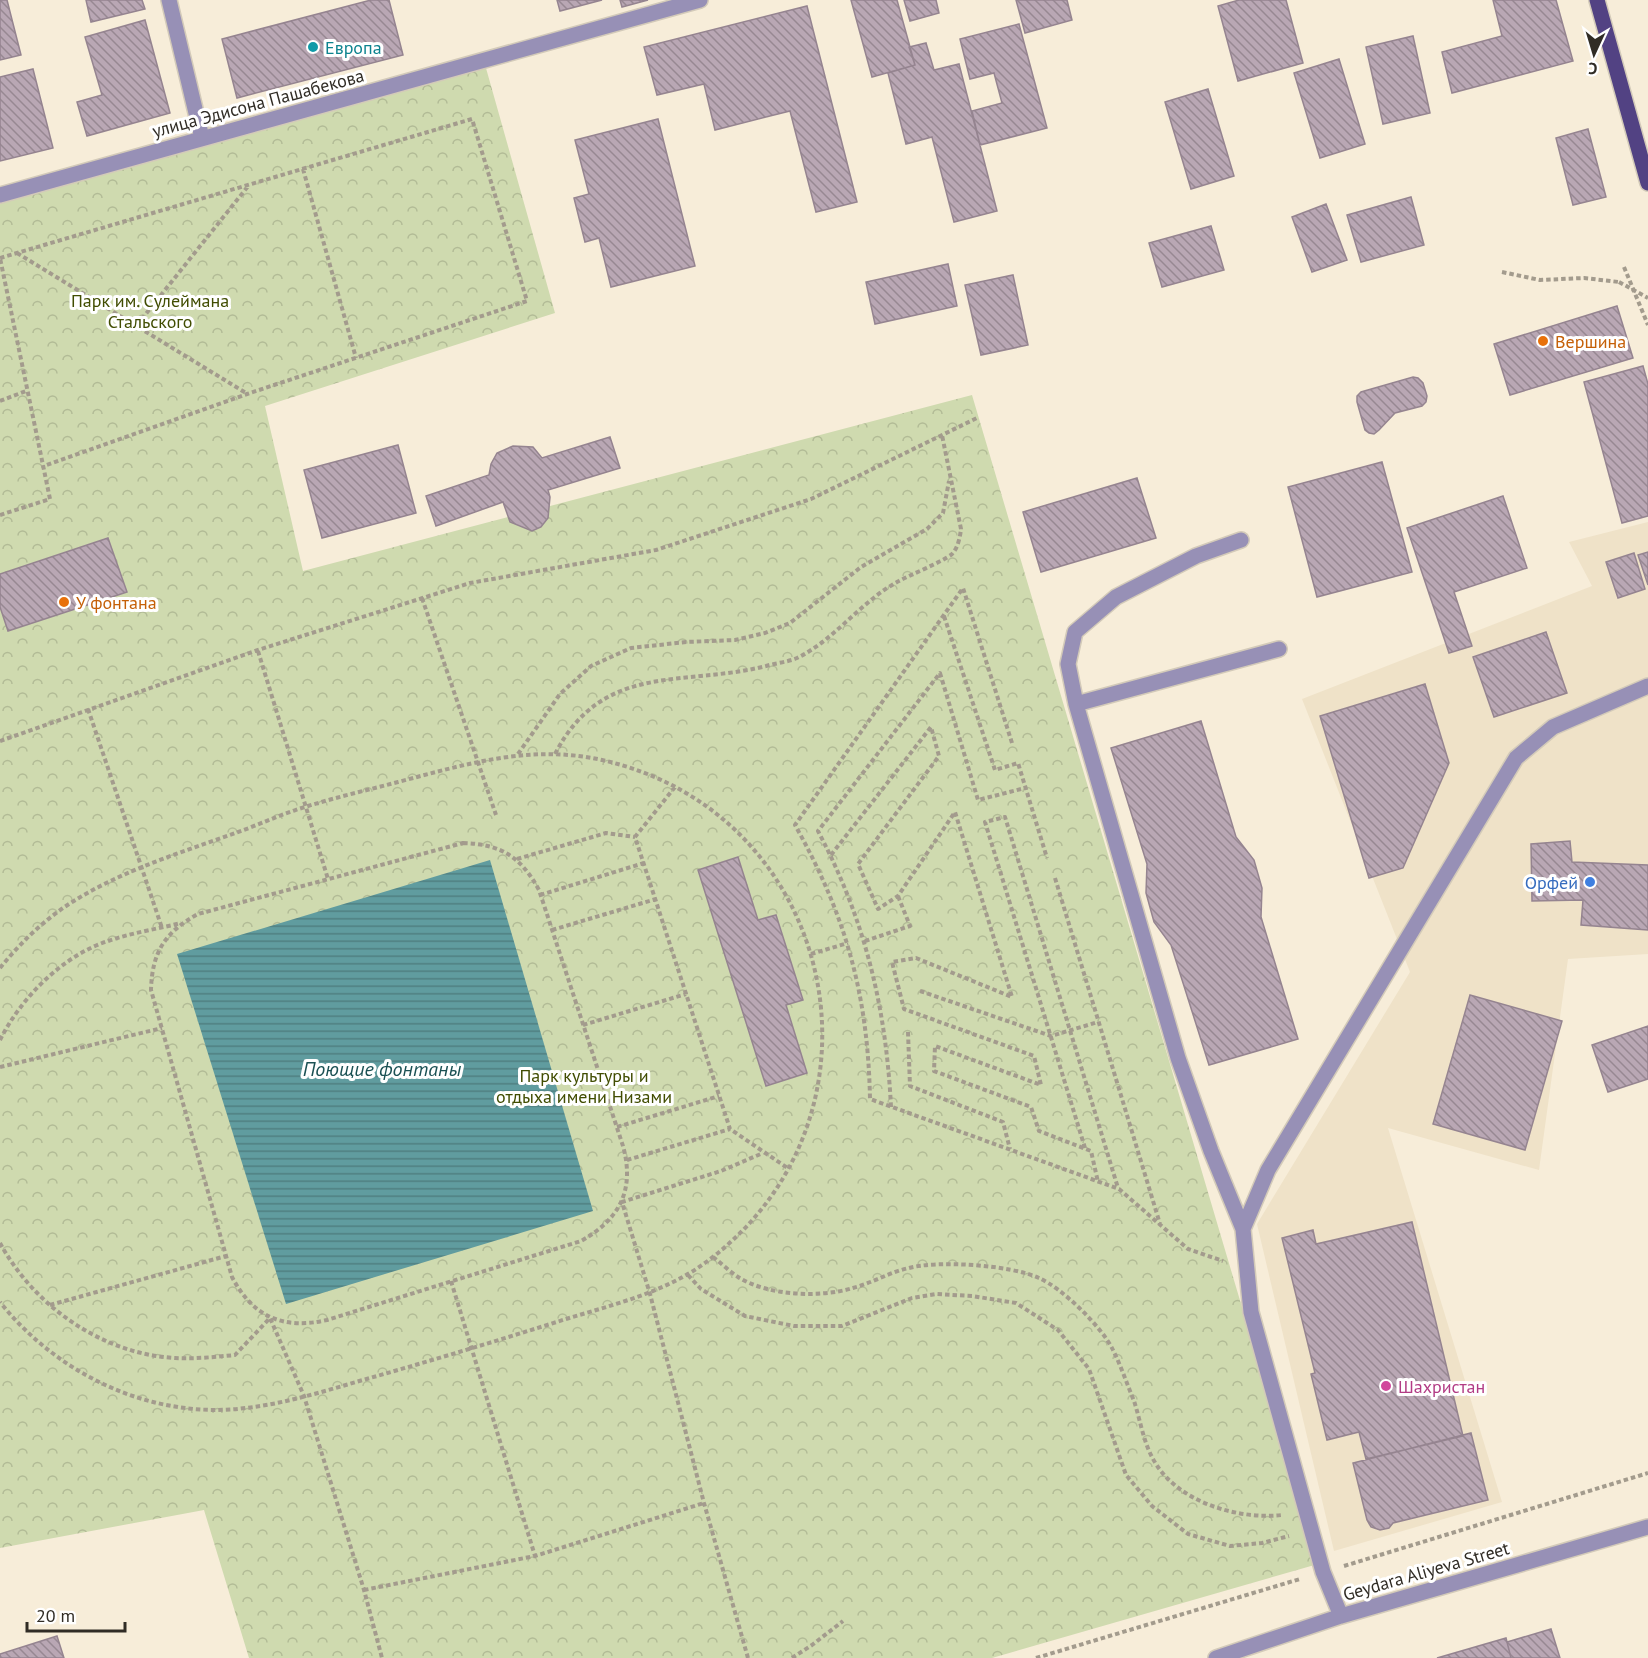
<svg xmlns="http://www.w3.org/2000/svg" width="1648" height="1658" viewBox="0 0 1648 1658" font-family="'PT Sans',sans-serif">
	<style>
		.built { fill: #efe2c8 }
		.forest { fill: url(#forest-crowns) }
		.water { fill: url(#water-rules) }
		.building { fill: url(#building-back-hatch); stroke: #958490; stroke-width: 1.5 }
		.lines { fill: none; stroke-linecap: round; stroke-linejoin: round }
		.minor-casing { stroke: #d3cab9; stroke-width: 18 }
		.major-casing { stroke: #d3cab9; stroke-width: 18 }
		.path { stroke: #a39b8d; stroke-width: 4; stroke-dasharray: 4.5 3; stroke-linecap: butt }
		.minor { stroke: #9790b6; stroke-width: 15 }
		.major { stroke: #524283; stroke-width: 15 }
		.path-bridge { stroke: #a39b8d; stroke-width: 4; stroke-dasharray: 4.5 3; stroke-linecap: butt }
		.culture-dot { fill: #0f9aa8; stroke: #fff; stroke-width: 2 }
		.food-dot { fill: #e8710a; stroke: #fff; stroke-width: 2 }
		.shop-dot { fill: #3f7fe0; stroke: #fff; stroke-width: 2 }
		.hotel-dot { fill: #d1479c; stroke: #fff; stroke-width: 2 }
		.labels { text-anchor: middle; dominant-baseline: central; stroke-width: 6; stroke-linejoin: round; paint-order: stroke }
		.culture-label { font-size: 18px; fill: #0d838f; stroke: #fff; text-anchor: start }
		.street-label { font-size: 18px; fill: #302c25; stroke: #fff }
		.park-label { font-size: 18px; fill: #414d02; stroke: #fff }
		.food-label { font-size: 18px; fill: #c56008; stroke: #fff; text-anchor: start }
		.shop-label { font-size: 18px; fill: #366cbe; stroke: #fff; text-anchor: end }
		.hotel-label { font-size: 18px; fill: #b23c85; stroke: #fff; text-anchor: start }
		.water-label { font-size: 20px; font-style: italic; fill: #1b5154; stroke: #fff }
	</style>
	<defs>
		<pattern id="forest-crowns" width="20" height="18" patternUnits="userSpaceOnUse" patternTransform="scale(1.5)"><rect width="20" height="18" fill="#cfdaaf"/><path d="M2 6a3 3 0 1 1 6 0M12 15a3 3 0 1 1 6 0" fill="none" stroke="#b2bb96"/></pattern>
		<pattern id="water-rules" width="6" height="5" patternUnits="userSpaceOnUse" patternTransform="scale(1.5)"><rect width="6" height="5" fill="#609c9f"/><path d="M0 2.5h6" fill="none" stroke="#507f81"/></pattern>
		<pattern id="building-back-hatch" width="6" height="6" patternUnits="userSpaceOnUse" patternTransform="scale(1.5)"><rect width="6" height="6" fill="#b9a7b4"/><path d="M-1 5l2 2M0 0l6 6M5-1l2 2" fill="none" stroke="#978892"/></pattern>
	</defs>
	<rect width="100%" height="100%" fill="#f7edd9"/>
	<path class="built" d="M1648,522V954L1568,959L1539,1170L1388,1128L1502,1502L1334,1551L1257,1224L1410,972L1302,699L1592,586L1569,542Z"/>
	<path class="forest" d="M484,61L555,313L265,406L303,571L972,395L1318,1564L992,1658H249L204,1510L0,1548V196Z"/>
	<path class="water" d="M490,860L593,1211L286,1304L177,954Z"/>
	<path class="building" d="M0,0H7L21,55L0,60Z
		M86,0H142L145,9L91,22Z
		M371,0H389L403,55L237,98L222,39Z
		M557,0H602L560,11Z
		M620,0H648L622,7Z
		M851,0H897L915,65L872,77Z
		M904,0H936L939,13L910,21Z
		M1016,0H1067L1072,20L1025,33Z
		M1239,0H1286L1303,63L1238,81L1218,6Z
		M1493,0H1556L1573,61L1452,93L1442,52L1502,36Z
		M807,6L857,202L816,212L790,111L715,130L704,84L657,95L644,47Z
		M145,20L170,113L87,136L77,102L102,95L85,37Z
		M1019,24L1047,128L980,145L972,111L1002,103L994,73L970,79L960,39Z
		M1413,36L1430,113L1383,124L1366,47Z
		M926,43L934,70L959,64L997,211L954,222L932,137L906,144L888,73L915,65L909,47Z
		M1339,59L1365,144L1320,158L1294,73Z
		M33,69L53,148L0,161V77Z
		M1208,89L1234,176L1191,189L1165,102Z
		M658,119L695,266L611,287L599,238L585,242L574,198L589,194L575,140Z
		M1588,129L1606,197L1573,205L1556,138Z
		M1411,197L1424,245L1361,262L1347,215Z
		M1326,204L1347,260L1312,272L1292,217Z
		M1211,226L1224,270L1162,287L1149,243Z
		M948,264L957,306L875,324L866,282Z
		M1013,275L1028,345L981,355L965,285Z
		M1617,306L1633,358L1510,395L1494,344Z
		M1643,366L1648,384V516L1622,523L1584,382Z
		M1413,377L1418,378L1423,383L1427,396L1426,402L1422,406L1395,413L1379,430L1374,434L1369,433L1365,430L1357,402V396L1361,392Z
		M610,437L620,468L548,490L550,497L548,518L541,527L532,531L510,522L503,502L436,526L426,496L489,475L491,464L497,453L513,446L533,447L542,458Z
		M398,445L416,513L322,538L304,470Z
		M1382,462L1412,572L1317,597L1288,487Z
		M1137,478L1156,538L1041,572L1023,512Z
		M1503,496L1527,568L1454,592L1472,646L1449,653L1407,528Z
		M108,538L127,592L8,631L0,607V574Z
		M1648,552V585L1638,555Z
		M1634,553L1645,589L1618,598L1606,562Z
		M1546,632L1567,693L1494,717L1473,657Z
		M1425,684L1449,763L1403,868L1369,878L1320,716Z
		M1201,721L1236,837L1254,860L1262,888L1261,917L1298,1039L1209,1065L1171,945L1154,922L1146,893L1147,864L1111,748Z
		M1570,841L1572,862L1648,865V930L1581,925L1583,900L1532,901L1531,844Z
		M738,857L758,920L776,915L803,1000L786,1005L807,1073L766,1086L698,870Z
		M1470,995L1562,1021L1525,1150L1433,1124Z
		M1648,1026V1079L1608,1092L1592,1045Z
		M1412,1222L1463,1436L1366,1459L1359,1432L1327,1440L1311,1374L1315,1373L1282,1238L1313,1230L1316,1244Z
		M1471,1433L1488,1500L1393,1523L1389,1528L1380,1530L1371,1527L1367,1520L1353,1463Z
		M1551,1629L1560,1658H1511L1507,1642Z
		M57,1636L64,1658H0V1654Z
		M1506,1638L1511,1658H1437Z"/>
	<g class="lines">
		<defs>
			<path id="minor" d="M169,0L202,138
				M0,195L700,0
				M1076,704L1068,664L1075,632L1116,597L1196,556L1241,540
				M1243,1229L1211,1151L1178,1058L1076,704L1279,649
				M1341,1616L1323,1572L1251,1312L1243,1229L1268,1170L1516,758L1553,727L1648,686
				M1216,1658L1341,1616L1648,1527"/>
			<path id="major" d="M1597,0L1648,183"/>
		</defs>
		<use href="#minor" class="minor-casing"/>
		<use href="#major" class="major-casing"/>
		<path class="path" d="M303,169L356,358
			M17,253L246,393
			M0,258L472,119L527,301L247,394L44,466
			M1624,267L1648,325
			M1502,272L1540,280L1584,278L1619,282
			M137,325L249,185
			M0,401L26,391
			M0,515L50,499L0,258
			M422,598L496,815
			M944,616L995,770L1018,763L1047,858
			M258,651L328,879
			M88,709L162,928
			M0,741L258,650L470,583L656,550L811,499L979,417
			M1012,743L963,588L795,825C846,916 868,995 870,1099L1119,1189L1188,1249L1223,1261
			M518,754L560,694L591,666L631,648L686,642L735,640L765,633L790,623L861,567L927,529L943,513L949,481
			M555,754C603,661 684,687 766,666C776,663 788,662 797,658C836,639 861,601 899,581C910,575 944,561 952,554C958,548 960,537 961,529L942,435
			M675,787L635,837L730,1129L789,1169
			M463,843C501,844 521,857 539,890L623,1146C635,1190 620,1219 581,1241L327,1320C283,1330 253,1317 232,1277L151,990C152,952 165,932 198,914Z
			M831,855L931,727L939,756L858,864L878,909L898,896L955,812L1012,997L916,958L892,962L904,1009L1034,1056L1041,1085L935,1046L934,1071L1031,1107L1039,1131L1091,1151L1098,1182
			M517,859L606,833L635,837
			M1055,878L1160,1224
			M540,895L644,863
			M552,930L656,899
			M865,941L910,926L898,896
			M811,954L848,943
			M0,968C22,941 47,917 77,899C130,867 192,849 249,828C269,820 288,812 308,806C337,797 368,790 398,782C467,764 530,744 602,760C838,813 901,1115 709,1260C667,1292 615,1304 566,1319C503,1339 440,1358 377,1376C334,1388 290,1403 246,1408C152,1420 58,1375 0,1302
			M920,991L1051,1036L1098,1022
			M583,1025L686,994
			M908,1032L910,1086L1003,1122L1010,1149
			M0,1040C21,998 62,956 108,941C131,933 157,929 181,923
			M0,1067L162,1028
			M891,1107C886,1007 865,920 818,831L940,673L978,800L1025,788
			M617,1127L719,1096
			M1085,1148L985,822L1005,817L1118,1188
			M627,1160L730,1129
			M0,1243C34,1306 102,1354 175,1358C195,1359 215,1357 235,1355L270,1318L304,1396L364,1590L382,1658
			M713,1257C721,1263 729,1271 738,1277C768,1296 820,1298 853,1288C872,1283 890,1272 909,1268C938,1260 1011,1265 1039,1278C1062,1288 1102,1327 1113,1350C1121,1366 1127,1384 1134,1401C1140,1419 1143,1440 1152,1457C1174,1501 1236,1520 1282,1515
			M688,1275L701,1289L745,1316L794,1326H842L912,1298L936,1294L972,1296L1016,1303L1058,1330L1089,1369L1126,1475L1152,1506L1188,1534L1230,1546L1262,1543L1289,1536
			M451,1281L535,1556
			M50,1305L226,1256
			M1344,1566L1648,1473
			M364,1590L535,1556L704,1503
			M748,1658L704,1503L650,1294L622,1202L721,1171L763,1153
			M792,1658L812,1645L843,1621
			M1036,1658L1300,1579"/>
		<use href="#minor" class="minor"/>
		<use href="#major" class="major"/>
		<path class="path-bridge" d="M1619,282L1648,298"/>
	</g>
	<circle class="culture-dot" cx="313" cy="47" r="6"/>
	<g class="food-dot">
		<circle cx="1543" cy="341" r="6"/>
		<circle cx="64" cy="602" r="6"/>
	</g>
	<circle class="shop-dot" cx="1590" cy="882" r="6"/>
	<circle class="hotel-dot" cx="1386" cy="1386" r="6"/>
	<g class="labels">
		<g class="culture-label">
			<text x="325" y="47">Европа</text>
		</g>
		<g class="street-label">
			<text transform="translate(258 103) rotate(-15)">улица Эдисона Пашабекова</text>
			<text transform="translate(1426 1571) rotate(-16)">Geydara Aliyeva Street</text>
		</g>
		<g class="park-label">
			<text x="150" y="300">Парк им. Сулеймана<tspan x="150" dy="21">Стальского</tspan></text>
			<text x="584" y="1075">Парк культуры и<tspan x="584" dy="21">отдыха имени Низами</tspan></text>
		</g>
		<g class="food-label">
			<text x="1555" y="341">Вершина</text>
			<text x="76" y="602">У фонтана</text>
		</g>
		<g class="shop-label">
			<text x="1578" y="882">Орфей</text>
		</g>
		<g class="hotel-label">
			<text x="1398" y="1386">Шахристан</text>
		</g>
		<g class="water-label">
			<text x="382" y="1069">Поющие фонтаны</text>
		</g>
	</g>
	<g transform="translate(1594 54) rotate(184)" stroke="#ffffff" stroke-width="4.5" paint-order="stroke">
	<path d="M0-4.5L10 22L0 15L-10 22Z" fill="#302c25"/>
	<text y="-9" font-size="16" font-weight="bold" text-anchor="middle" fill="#302c25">С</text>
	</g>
	<path d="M27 1622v9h98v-9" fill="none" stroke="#302c25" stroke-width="3"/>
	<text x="36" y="1622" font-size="18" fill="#302c25" stroke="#ffffff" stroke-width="4.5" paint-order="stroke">20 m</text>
</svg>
